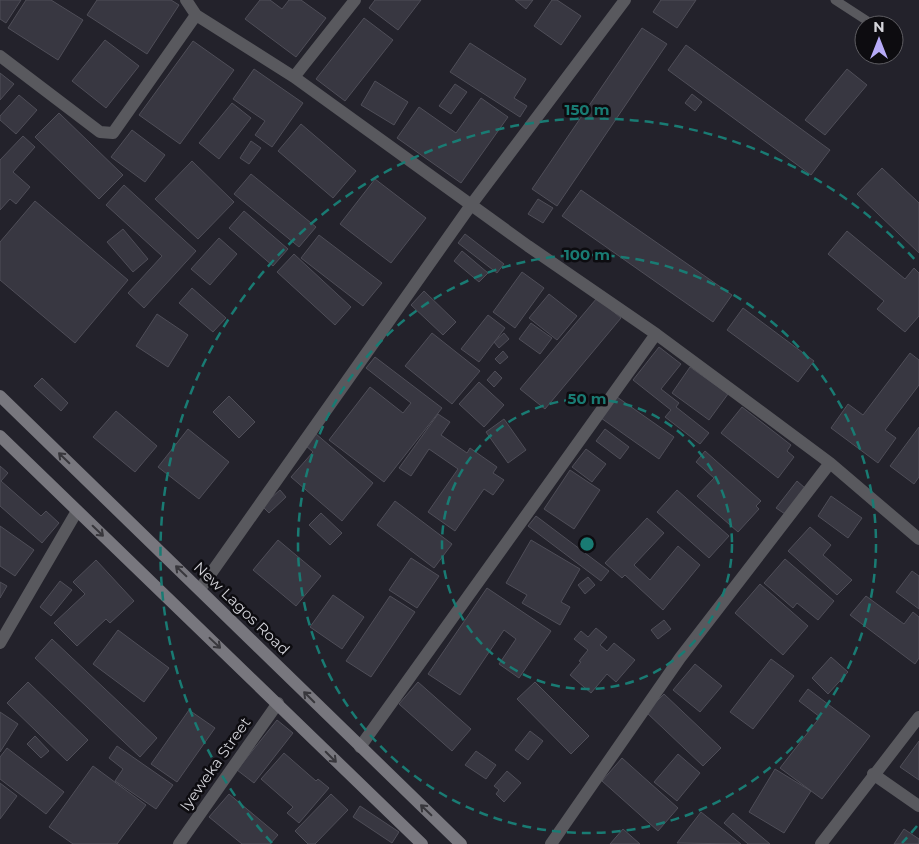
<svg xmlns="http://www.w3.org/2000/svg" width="919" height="844" viewBox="0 0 919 844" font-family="Montserrat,sans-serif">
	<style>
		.building { fill: #383741; stroke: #4f4e58 }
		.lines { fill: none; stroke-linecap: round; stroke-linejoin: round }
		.lane { stroke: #59595e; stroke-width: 9 }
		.street { stroke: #59595e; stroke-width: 12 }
		.secondary { stroke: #78777e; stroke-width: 12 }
		.oneway { stroke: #38373c }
		.ring { fill: none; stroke: #197b73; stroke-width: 2.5; stroke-dasharray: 9 6 }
		.labels { text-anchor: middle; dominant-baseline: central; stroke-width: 5; stroke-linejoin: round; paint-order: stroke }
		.street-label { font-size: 15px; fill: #d4d4da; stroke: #0d0c10 }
		.centre { fill: #197b73; stroke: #0d0c10; stroke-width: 2.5 }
		.ring-label { font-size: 15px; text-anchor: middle; font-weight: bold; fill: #197b73; stroke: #0d0c10; stroke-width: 5; stroke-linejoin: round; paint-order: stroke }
	</style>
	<rect width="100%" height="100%" fill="#23222b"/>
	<path class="building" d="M0,0H21L6,23L0,19Z
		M26,0H51L83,20L58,60L8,28Z
		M97,0H171L179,5L147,54L87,15Z
		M260,0H270L282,9L289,0H301L326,18L296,57L245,19Z
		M375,0H421L398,30L369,8Z
		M515,0H533L526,9Z
		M552,0H557L581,16L561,45L534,26Z
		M661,0H696L677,28L653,12Z
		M364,18L393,40L345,101L316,79Z
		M642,28L667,44L557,206L532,189Z
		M105,40L139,66L106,108L72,81Z
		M193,41L234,70L180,144L139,115Z
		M470,43L526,79L514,98L527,106L520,117L450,72Z
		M686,45L830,150L811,175L668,70Z
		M254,69L303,103L272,147L255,135L265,121L233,99Z
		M847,69L867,85L825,135L805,120Z
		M0,73L14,84L0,100Z
		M375,81L408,102L394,125L361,105Z
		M455,84L467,92L451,114L439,106Z
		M692,94L702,102L695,111L685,103Z
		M19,95L37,110L16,134L0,120V116Z
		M481,98L508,117L461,183L397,138L419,107L456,133Z
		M232,103L251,118L219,159L199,143Z
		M59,113L123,175L99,199L35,137Z
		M301,124L356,171L333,198L278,151Z
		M132,130L165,155L145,182L111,157Z
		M23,136L35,147L13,172L30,187L16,204L10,199L0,210V160Z
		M251,141L261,148L249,164L240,158Z
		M192,161L234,202L198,239L155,199Z
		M882,168L919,203V253L857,194Z
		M251,174L316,227L299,247L234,194Z
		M375,179L426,218L391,263L340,224Z
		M124,185L196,251L144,308L128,293L162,256L106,205Z
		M581,190L732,295L713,322L562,216Z
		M538,199L553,208L543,223L528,214Z
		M35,201L128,280L75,343L0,280V242Z
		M244,211L288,249L273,266L229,228Z
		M123,229L148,259L133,272L107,242Z
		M847,231L905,279L914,268L919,273V316L905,332L877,309L884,301L828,254Z
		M465,234L504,264L497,273L458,243Z
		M319,235L382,283L363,306L301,258Z
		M219,238L237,254L210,285L191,269Z
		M462,251L488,273L479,282L454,261Z
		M294,254L351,307L335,325L277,272Z
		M522,272L544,288L515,328L493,312Z
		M192,288L226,318L213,332L179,303Z
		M424,291L456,322L443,335L411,305Z
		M549,294L577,316L557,340L529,318Z
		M597,298L621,318L545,409L520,389Z
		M743,308L814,361L798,382L727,330Z
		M157,314L188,335L168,367L136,346Z
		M488,315L505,328L479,362L461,349Z
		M531,323L552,338L540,354L519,339Z
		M432,333L480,371L452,404L405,366Z
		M504,333L509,339L499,348L494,342Z
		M659,347L681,364L661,389L679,403L676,407L709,433L700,444L665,417L671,410L633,380Z
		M503,351L508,357L500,364L495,359Z
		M910,353L919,360V385L885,430L896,438L878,463L831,428L848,404L863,415Z
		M375,357L442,408L384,482L329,440L370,387L403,413L411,403L366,368Z
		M690,367L728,394L709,420L672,393Z
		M495,371L502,378L494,387L487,380Z
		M42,378L68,403L61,411L34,386Z
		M479,382L504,405L484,427L459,404Z
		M229,396L255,422L239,438L213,412Z
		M617,397L674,437L659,459L601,418Z
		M742,407L791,445L787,451L794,457L778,478L721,433Z
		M116,411L157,446L135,472L93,437Z
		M438,414L450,422L441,435L467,453L470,448L497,467L493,473L504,480L493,495L484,489L455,531L428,512L458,469L429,449L411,476L399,468Z
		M504,419L526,450L508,463L486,432Z
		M919,427V477L914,484L890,466Z
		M188,429L229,462L199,499L158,467Z
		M605,429L629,447L620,459L596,441Z
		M315,433L373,483L342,521L291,477L313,452L305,445Z
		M586,449L606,464L592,482L572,467Z
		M705,451L761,501L756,506L759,509L738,532L697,496L714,478L696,462Z
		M0,466L8,473L1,481L41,516L46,511L59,523L42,543L0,506Z
		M570,470L600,490L574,529L544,509Z
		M797,481L805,488L785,514L776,508Z
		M280,490L286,497L269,513L262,506Z
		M677,490L729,536L709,558L657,512Z
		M831,496L862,518L848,538L818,516Z
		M395,501L452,544L434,568L377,525Z
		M321,513L342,533L330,545L309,525Z
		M536,516L609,571L601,581L528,526Z
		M647,518L664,533L634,565L650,580L678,546L700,565L663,610L625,575L622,578L605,563Z
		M0,526L34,550L15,576L0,566Z
		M810,527L831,545L823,555L852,580L837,595L788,551Z
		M278,540L321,576L296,606L253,570Z
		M531,540L580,569L561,602L570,607L560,625L522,603L527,595L506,583Z
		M411,558L439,576L417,608L389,590Z
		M785,559L834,601L818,620L797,603L793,608L764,583Z
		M96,560L134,601L110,623L106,619L77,646L54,623L85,594L73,582Z
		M912,571L919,576V609L896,592Z
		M588,577L595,585L585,594L578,585Z
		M60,581L72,590L51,616L40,607Z
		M0,582L7,586L0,598Z
		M760,584L808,626L783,655L735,613Z
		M487,588L551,631L519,678L499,664L516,639L504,630L460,695L428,674Z
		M333,595L364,617L342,649L310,627Z
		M390,596L415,612L371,677L346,661Z
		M866,596L904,624L913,612L919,617V658L915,664L850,615Z
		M664,620L671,629L658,639L651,630Z
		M596,628L607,637L600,645L607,651L614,643L635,660L616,682L607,674L591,693L570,675L581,662L579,661L588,650L574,639L581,631L588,637Z
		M118,630L169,668L144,702L93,664Z
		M52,639L157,738L140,757L35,658Z
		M831,657L848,672L828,694L812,678Z
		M771,659L794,676L753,729L730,712Z
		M695,664L722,686L700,712L673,690Z
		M28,682L88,740L67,761L7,703Z
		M418,682L471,729L452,751L399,704Z
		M535,682L589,736L571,754L517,699Z
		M808,689L870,736L822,799L780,768L820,717L799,701Z
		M664,694L721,748L703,766L646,712Z
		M189,710L215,728L177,782L151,764Z
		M0,712L18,724L0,752Z
		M277,720L293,733L254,783L237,770Z
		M530,731L543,741L528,760L515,750Z
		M35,736L49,751L41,758L27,744Z
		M919,741V780L900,767Z
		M117,746L173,785L156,809L115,781L123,769L109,758Z
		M7,748L64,792L46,814L0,779V757Z
		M476,751L496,765L486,779L465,765Z
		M284,753L316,781L318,779L329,788L299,823L287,813L293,807L261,779Z
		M678,754L700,773L677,801L654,782Z
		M622,758L678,808L658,831L602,781Z
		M93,766L146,805L117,844H73L49,827Z
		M775,769L811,791L784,833L749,812Z
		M507,771L521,783L504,802L496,794L499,790L494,786Z
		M0,783L17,796L0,819Z
		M229,794L278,835L270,844H242L209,817Z
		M331,794L348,810L315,844H308L295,831Z
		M360,806L399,832L392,843L353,817Z
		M701,812L741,844L677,843Z
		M733,813L770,844H748L724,823Z
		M623,829L640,844H610Z
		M904,829L919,839V844H894Z"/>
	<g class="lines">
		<path class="lane" d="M835,0L872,24"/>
		<path class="street" d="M186,0L196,15L294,77L528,246L656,334L830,463L919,539
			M0,56L100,132L113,133L196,15
			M294,77L355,0
			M200,589L471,205L625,0
			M0,643L77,511
			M360,747L656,334
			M873,774L919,806
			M179,844L278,703
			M551,844L680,658L830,463
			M821,844L919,717"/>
		<path class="secondary" d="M0,396L461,844
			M0,436L422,844"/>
	</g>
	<defs><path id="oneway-shaft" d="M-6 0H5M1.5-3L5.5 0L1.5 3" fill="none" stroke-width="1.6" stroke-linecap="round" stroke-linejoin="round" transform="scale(1.25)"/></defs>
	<g class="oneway">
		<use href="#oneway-shaft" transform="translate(64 458) rotate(-136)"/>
		<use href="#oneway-shaft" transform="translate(98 531) rotate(44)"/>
		<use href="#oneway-shaft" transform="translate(181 571) rotate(-136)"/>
		<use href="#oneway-shaft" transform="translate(215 643) rotate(43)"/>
		<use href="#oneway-shaft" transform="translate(309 697) rotate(-135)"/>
		<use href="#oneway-shaft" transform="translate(331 757) rotate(45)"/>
		<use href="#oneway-shaft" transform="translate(426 810) rotate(-136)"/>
	</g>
	<g class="ring">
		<circle cx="587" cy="544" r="145"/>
		<circle cx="587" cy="544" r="289"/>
		<path d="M917 826A434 434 0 0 1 902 843M272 843A434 434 0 1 1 917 262"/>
	</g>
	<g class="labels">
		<g class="street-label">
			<text transform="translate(242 608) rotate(44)">New Lagos Road</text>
			<text transform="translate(215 764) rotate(-55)">Iyeweka Street</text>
		</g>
	</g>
	<circle cx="587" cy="544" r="8" class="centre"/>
	<g class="ring-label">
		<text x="587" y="115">150 m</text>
		<text x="587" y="260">100 m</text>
		<text x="587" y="404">50 m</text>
	</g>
	<g transform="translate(879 40)"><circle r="24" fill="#0d0c10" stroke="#5d5c61"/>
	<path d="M0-4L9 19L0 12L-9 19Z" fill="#b7abf8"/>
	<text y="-8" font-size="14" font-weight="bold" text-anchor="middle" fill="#d4d4da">N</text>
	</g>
</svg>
